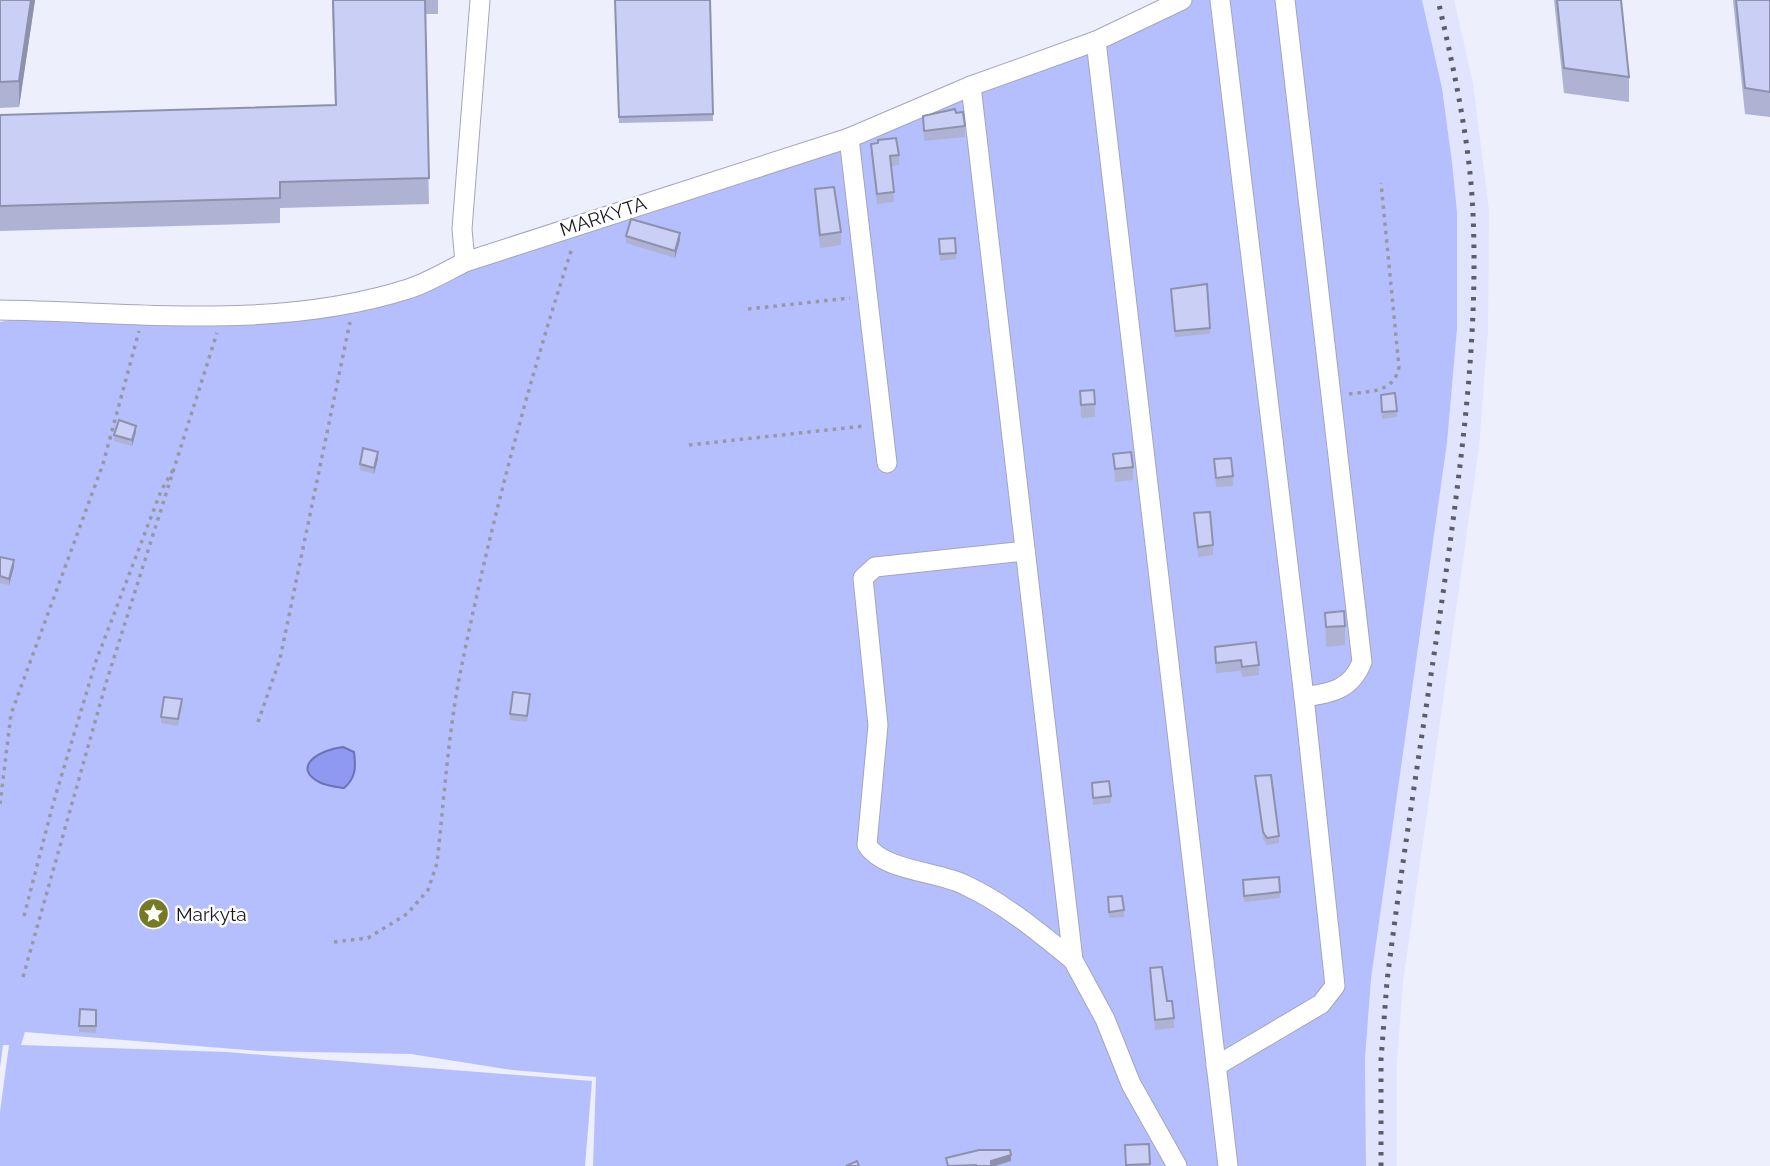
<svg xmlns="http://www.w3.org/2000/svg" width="1770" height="1166" font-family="Raleway,sans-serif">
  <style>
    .built { fill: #e0e4fc }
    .green { fill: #b6bffe }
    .water { fill: #9099f2; stroke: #6c72b3; stroke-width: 2 }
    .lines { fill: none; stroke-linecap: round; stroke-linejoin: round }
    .minor-casing { stroke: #a3a6bb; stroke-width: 21 }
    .path { stroke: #9798a4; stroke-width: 3.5; stroke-dasharray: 3.5 5; stroke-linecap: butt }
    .minor { stroke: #fff; stroke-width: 19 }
    .rail { stroke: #5c5d67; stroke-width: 5; stroke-dasharray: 3.5 7; stroke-linecap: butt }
    .wall { fill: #aeb2d3 }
    .shaded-wall { fill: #8d91ac }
    .building { fill: #cacff5; stroke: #8d91ac; stroke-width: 2 }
    .labels { text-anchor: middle; stroke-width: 5; stroke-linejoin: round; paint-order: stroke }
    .street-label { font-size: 19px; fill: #171820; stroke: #fff }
    .poi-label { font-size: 19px; fill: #171820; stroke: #fff; text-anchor: start }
  </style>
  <rect width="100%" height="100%" fill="#edeffd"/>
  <!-- built -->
  <polygon class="built" points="1422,0 1454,0 1473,83 1489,210 1488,331 1479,447 1403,982 1397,1061 1397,1166 1366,1166 1365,1059 1371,979 1447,443 1457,329 1457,212 1452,162 1442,88"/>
  <!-- green -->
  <polygon class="green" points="1182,0 1422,0 1442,88 1452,162 1457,212 1457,329 1447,443 1371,979 1365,1059 1366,1166 593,1166 596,1077 512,1070 411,1054 259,1051 25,1032 21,1045 226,1052 592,1081 585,1166 0,1166 0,1112 9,1045 3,1045 0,1068 0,322 50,311 319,310 849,138"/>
  <!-- water -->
  <path class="water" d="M343,747L354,752C356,767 356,778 344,788C337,787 328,786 321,783C289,767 321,749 343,747Z"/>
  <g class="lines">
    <defs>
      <g id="minor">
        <path d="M1285,0L1362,662C1351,690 1331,693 1304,697"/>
        <polyline points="1096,41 1228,1166"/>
        <polyline points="971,86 1073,960 1105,1019 1131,1084 1177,1166"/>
        <polyline points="849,138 887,463"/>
        <polyline points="465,262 462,229 480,0"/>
        <path d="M0,310C136,312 276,331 408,289C427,283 447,271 465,262L849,138L971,86L1096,41L1182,0"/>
        <path d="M1025,551L875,567L863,578L878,725L867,845C883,871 937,871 965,885C1004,903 1040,933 1073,960"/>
        <polyline points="1216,1066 1321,1004 1335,986 1304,697 1220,0"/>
      </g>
    </defs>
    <!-- minor casing -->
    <use href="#minor" class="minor-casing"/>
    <!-- path -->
    <g class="path">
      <polyline points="748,309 850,298"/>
      <path d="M1349,394C1370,391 1394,393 1399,367L1381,183"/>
      <polyline points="689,445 864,426"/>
      <polyline points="258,722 280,659 350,322"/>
      <polyline points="0,804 11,714 103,464 139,331"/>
      <polyline points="24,916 53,804 96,661 161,491 173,470"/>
      <path d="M334,942L368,938L407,914L428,890L437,863C444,801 448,735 460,674C489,530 527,387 572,248"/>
      <polyline points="23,977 106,683 217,333"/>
    </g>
    <!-- minor -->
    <use href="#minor" class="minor"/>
    <!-- rail -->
    <path class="rail" d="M1381,1166V1060L1387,981C1405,837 1429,695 1449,551C1464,439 1478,328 1473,214C1470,142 1454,70 1438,0"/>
  </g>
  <!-- wall -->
  <g class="wall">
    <polygon points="0,0 35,0 19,107 0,108"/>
    <polygon points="332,0 438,0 438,14 425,14 429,204 280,208 280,223 0,231 0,115 335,105"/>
    <polygon points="615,0 710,0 713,121 619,123"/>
    <polygon points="1554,0 1621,0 1629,77 1629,102 1564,93"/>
    <polygon points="1733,0 1770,0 1770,117 1745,114"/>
    <polygon points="956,113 965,126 965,137 924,141 923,116"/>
    <polygon points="871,144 899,155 899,165 891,166 894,202 877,204 871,154"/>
    <polygon points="815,189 841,232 841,245 820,248 815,202"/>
    <polygon points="626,236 680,240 675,258 626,243"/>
    <polygon points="939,239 956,253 956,259 940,261"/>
    <polygon points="1171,289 1210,328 1210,334 1175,337"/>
    <polygon points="1080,391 1095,404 1095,417 1081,418"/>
    <polygon points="1381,401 1397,411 1397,417 1382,419"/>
    <polygon points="136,432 132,446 114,441 114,435"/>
    <polygon points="1113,454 1133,467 1133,480 1115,482"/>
    <polygon points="378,459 374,474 360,470 360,464"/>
    <polygon points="1214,459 1233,476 1233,486 1216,487"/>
    <polygon points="1194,513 1213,545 1213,555 1198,557"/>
    <polygon points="0,557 14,567 9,585 0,583"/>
    <polygon points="1325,613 1345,626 1345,645 1326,647"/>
    <polygon points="1215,647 1259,665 1259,675 1242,677 1241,671 1216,673"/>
    <polygon points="530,700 527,722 510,720 510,714"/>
    <polygon points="182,706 178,726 161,723 161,717"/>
    <polygon points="1255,776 1279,836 1279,843 1267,845 1263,839"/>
    <polygon points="1092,783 1111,796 1111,803 1093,805"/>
    <polygon points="1243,880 1280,892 1280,898 1244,902"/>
    <polygon points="1108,897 1124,910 1124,917 1109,918"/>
    <polygon points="1150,968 1167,1001 1174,1018 1174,1028 1155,1030"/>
    <polygon points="80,1009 96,1010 96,1033 79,1032"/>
    <polygon points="1149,1144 1150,1166 1125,1166 1125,1145"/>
  </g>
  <!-- shaded-wall -->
  <g class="shaded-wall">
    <polygon points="31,0 35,0 19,107 19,81"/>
    <polygon points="680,233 680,240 675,258 675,251"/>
    <polygon points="136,426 136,432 132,446 132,440"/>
    <polygon points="378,452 378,459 374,474 374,468"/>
    <polygon points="14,560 14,567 9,585 9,579"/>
    <polygon points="1011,1155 1011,1161 995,1166 991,1166 991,1161"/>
  </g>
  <!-- building -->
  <g class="building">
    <polygon points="0,0 31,0 19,81 0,82"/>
    <polygon points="333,0 425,0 429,178 280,182 280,198 0,206 0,115 336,105"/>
    <polygon points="615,0 710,0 713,114 619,117"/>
    <polygon points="1557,0 1621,0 1629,77 1564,68"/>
    <polygon points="1736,0 1770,0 1770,92 1745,88"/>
    <polygon points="955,109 956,113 963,112 965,126 924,131 923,116"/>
    <polygon points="896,138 899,155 890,156 894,192 877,194 871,144 878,143 878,140"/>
    <polygon points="834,187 841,232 820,235 815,189"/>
    <polygon points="631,219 680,233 675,251 626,236"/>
    <polygon points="955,238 956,253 940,254 939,239"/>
    <polygon points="1207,284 1210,328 1175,331 1171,289"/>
    <polygon points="1094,390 1095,404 1081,405 1080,391"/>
    <polygon points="1395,393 1397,411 1382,412 1381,395"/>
    <polygon points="119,420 136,426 132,440 114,435"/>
    <polygon points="363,448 378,452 374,468 360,464"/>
    <polygon points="1131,452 1133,467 1115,469 1113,454"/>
    <polygon points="1231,458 1233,476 1216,478 1214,459"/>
    <polygon points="1210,512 1213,545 1198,547 1194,513"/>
    <polygon points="0,557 14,560 9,579 0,576"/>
    <polygon points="1344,611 1345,626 1326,627 1325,613"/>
    <polygon points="1256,642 1259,665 1242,667 1241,660 1216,663 1215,647"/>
    <polygon points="513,692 530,694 527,716 510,714"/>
    <polygon points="164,697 182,699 178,719 161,717"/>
    <polygon points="1271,775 1279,836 1267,838 1263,832 1255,776"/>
    <polygon points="1109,781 1111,796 1093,798 1092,783"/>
    <polygon points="1279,877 1280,892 1244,896 1243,880"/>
    <polygon points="1122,896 1124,910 1109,912 1108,897"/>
    <polygon points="1162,967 1167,1001 1172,1001 1174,1018 1155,1020 1150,968"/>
    <polygon points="80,1009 96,1010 96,1026 79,1026"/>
    <polygon points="1149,1144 1150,1164 1126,1165 1125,1145"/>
    <polygon points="979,1150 1010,1150 1011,1155 991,1161 991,1166 976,1166 976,1165 948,1166 946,1158"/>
    <polygon points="857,1161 859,1166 846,1166"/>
  </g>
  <!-- icons -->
  <defs>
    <symbol id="sight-disc" viewBox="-11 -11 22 22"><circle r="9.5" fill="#757b24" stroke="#fff"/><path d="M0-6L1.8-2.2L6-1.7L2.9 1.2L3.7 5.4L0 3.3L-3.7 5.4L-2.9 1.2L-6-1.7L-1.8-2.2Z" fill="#fff"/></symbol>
  </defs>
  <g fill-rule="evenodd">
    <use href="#sight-disc" x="136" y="896" width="35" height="35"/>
  </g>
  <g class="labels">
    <!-- street labels -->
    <g class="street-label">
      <text transform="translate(603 216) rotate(-18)" y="7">MARKYTA</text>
    </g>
    <!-- poi labels -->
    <g class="poi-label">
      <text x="176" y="921">Markyta</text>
    </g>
  </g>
</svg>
